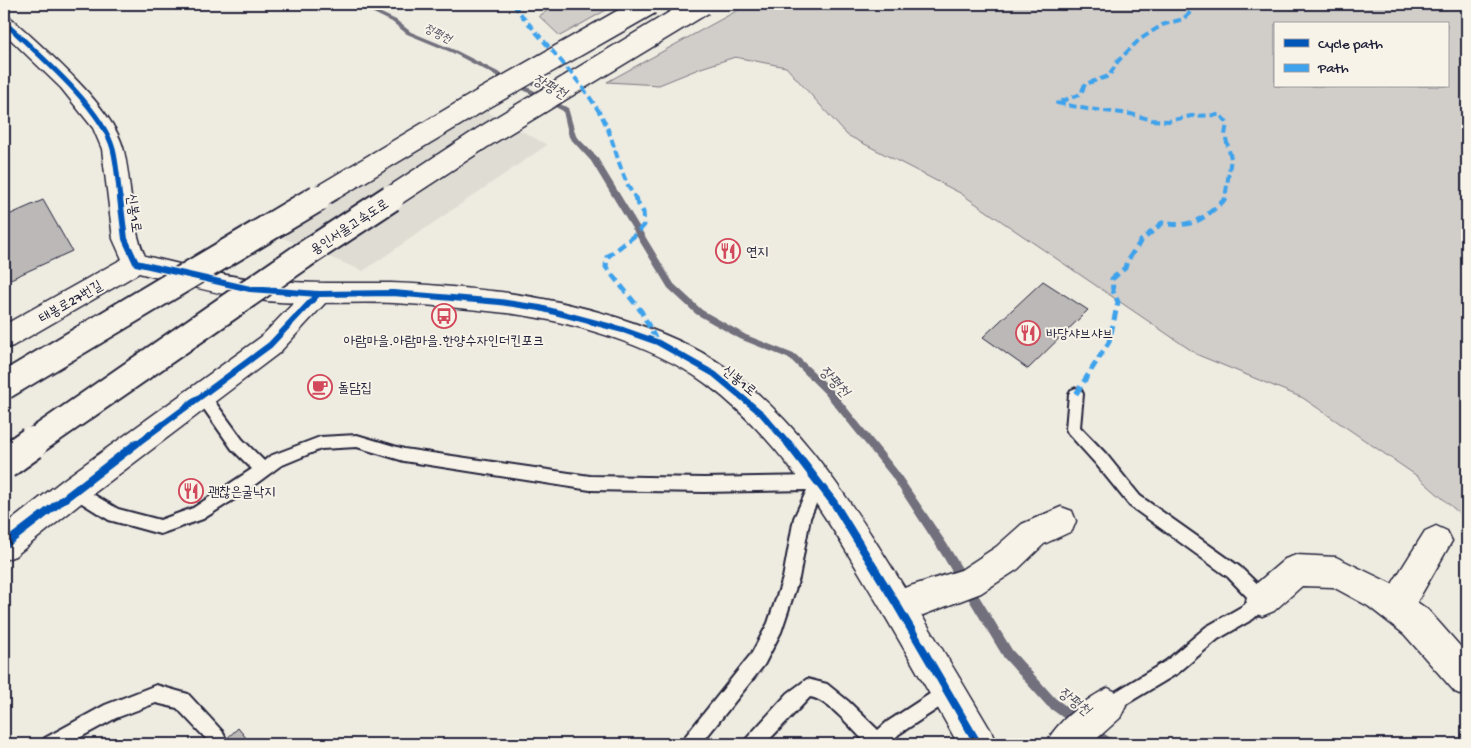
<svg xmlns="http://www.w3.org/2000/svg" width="1471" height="748" font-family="'Gochi Hand','Poor Story',sans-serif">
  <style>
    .built { fill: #dfdcd4 }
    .green { fill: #d1cdc9; stroke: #7a7882; fill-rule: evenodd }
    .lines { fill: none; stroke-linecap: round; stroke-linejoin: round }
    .stream { fill: #716f7b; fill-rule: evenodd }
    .building { fill: #bbb8b7; stroke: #22223b }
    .service-casing { stroke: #22223b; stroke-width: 4 }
    .minor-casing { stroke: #22223b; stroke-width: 3 }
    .tertiary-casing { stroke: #22223b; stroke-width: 3 }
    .service { fill: #f7f3e8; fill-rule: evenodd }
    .minor { fill: #f7f3e8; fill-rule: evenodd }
    .tertiary { fill: #f7f3e8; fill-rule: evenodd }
    .motorway-bridge-far2-casing { stroke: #22223b; stroke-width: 24; stroke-linecap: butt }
    .motorway-bridge-far1-casing { stroke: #22223b; stroke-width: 30; stroke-linecap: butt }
    .motorway-bridge-casing { stroke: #22223b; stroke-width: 36; stroke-linecap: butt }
    .motorway-bridge-far2 { stroke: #f7f3e8; stroke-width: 21 }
    .motorway-bridge-far1 { stroke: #f7f3e8; stroke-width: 26 }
    .motorway-bridge { stroke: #f7f3e8; stroke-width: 32 }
    .quiet-far1 { stroke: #3ea2ec; stroke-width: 4; stroke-dasharray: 8 4; stroke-linecap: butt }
    .quiet { stroke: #3ea2ec; stroke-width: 5; stroke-dasharray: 9 5; stroke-linecap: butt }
    .cycleway-far2-casing { stroke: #f7f3e8; stroke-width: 8 }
    .cycleway-far1-casing { stroke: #f7f3e8; stroke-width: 9 }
    .cycleway-casing { stroke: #f7f3e8; stroke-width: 11 }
    .cycleway-far2 { stroke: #0057b8; stroke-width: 5 }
    .cycleway-far1 { stroke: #0057b8; stroke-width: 6 }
    .cycleway { stroke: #0057b8; stroke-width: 8 }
    .labels { text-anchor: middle; stroke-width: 4; stroke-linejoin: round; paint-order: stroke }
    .far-water-label { font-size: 12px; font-style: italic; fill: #504f60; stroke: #f7f3e8 }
    .street-label { font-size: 14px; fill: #22223b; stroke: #f7f3e8 }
    .poi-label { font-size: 14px; fill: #22223b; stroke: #f7f3e8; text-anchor: start }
    .water-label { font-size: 15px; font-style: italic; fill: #504f60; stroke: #f7f3e8 }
  </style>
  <rect width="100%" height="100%" fill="#eeebe1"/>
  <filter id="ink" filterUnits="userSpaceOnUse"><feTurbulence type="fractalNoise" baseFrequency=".02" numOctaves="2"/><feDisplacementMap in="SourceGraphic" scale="10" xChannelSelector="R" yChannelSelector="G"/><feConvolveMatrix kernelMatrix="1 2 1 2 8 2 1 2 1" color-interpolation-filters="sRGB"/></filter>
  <g filter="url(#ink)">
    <!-- built -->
    <polygon class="built" points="473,104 547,145 363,271 271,233"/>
    <!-- green -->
    <g class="green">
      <polygon points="558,4 617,4 560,36 539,16"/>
      <path d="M749,4H1467V520L1417,476L1303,398L1198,355L960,193L847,135L786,67L735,57L701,68L659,85L607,82ZM1275,24H1447V86H1275Z"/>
    </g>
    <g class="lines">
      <!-- stream -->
      <g class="stream">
        <polygon points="355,4 362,4 396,20 411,32 457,51 568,108 576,136 597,157 674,284 702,310 746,335 796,355 831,388 897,470 947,544 1012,650 1055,698 1081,717 1083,721 1081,725 1077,727 1073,725 1047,706 1004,658 939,550 891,476 825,394 790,359 740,339 696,314 668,288 591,161 569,137 563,111 453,53 407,34 392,22"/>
        <path d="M1090,725L1114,740L1116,744C1104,744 1090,743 1084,731L1086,727Z"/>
      </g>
    </g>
    <!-- building -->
    <g class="building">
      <polygon points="43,200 72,251 4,282 4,217"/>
      <polygon points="1043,281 1088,310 1028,369 983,337"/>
      <polygon points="238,728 251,744 221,744"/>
    </g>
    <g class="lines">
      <defs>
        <g id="service">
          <polygon points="1076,388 1081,390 1083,394 1080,427 1106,454 1140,496 1240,567 1268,594 1270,600 1268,606 1253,619 1218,639 1178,673 1108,715 1102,712 1099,706 1102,700 1166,661 1206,627 1241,607 1250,600 1228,577 1130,506 1096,464 1068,433 1066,429 1069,394 1071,390"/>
          <polygon points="202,389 207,391 242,439 264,461 270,456 320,437 357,435 404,449 590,476 704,478 818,476 823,478 825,483 810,518 799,578 781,632 764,665 701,744 681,744 684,738 752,653 768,623 783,578 794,518 807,490 704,492 590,490 404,461 357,447 321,449 280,466 241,495 203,519 160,534 109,520 69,495 66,490 69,485 74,483 118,509 160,520 193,508 252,469 232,449 197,399 195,395 197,391"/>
          <path d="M807,679L827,684L848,701L878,730L887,722L942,686L948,683L954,686L957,692L954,698L899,734L889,744H867C853,730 829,700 810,697L765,744H744L747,738L788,693Z"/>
          <polygon points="156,685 188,694 222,731 225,737 222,743 210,743 177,708 156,703 116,718 68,744 42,744 45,738 105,705"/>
        </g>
        <g id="minor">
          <polygon points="318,284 327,287 331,294 327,301 279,353 85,500 15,556 4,560 4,526 63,480 261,337 309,287"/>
          <polygon points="1061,507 1072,511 1076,521 1072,531 1044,544 1018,569 981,593 923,615 897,621 885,616 881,605 885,594 961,570 996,547 1022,524"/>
          <polygon points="1436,526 1447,531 1452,541 1417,602 1428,610 1467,654 1467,697 1455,692 1404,634 1368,606 1333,587 1302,586 1274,611 1262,616 1250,611 1246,600 1250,589 1285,559 1296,555 1336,557 1392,584 1425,531"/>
          <path d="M1108,688L1120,694L1126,706L1120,718L1091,744H1046C1054,724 1088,697 1108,688Z"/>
        </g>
        <path id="tertiary" d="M4,16L11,18C43,48 115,108 124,151C132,186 130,223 145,256C179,263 220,276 253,279C299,284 345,283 391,283C427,284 465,288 501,292C571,301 667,326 725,367C793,416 840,485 884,555C921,613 956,672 991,731L996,744H958C926,687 894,630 860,574C818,503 773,433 705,383C652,344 562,318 497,312C463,308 428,305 394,303C346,301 298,306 250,299C213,293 175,282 139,273L13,346L4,349V325L122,259L113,239L102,149L93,128L61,88L4,33Z"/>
      </defs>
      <!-- service casing -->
      <use href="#service" class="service-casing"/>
      <!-- minor casing -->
      <use href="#minor" class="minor-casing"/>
      <!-- tertiary casing -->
      <use href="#tertiary" class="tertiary-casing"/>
      <!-- service -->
      <use href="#service" class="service"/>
      <!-- minor -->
      <use href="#minor" class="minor"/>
      <!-- tertiary -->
      <use href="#tertiary" class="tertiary"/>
      <defs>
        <g id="motorway-bridge-far2">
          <polyline points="316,199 485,98 650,4"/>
          <polyline points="389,199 482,138 703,4"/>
        </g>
        <g id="motorway-bridge-far1">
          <polyline points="4,386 318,198"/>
          <polyline points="30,445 304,255 391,198"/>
        </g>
        <polyline id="motorway-bridge" points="4,463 32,443"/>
      </defs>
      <!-- motorway-bridge-far2 casing -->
      <use href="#motorway-bridge-far2" class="motorway-bridge-far2-casing"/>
      <!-- motorway-bridge-far1 casing -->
      <use href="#motorway-bridge-far1" class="motorway-bridge-far1-casing"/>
      <!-- motorway-bridge casing -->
      <use href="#motorway-bridge" class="motorway-bridge-casing"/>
      <!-- motorway-bridge-far2 -->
      <use href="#motorway-bridge-far2" class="motorway-bridge-far2"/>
      <!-- motorway-bridge-far1 -->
      <use href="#motorway-bridge-far1" class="motorway-bridge-far1"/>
      <!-- motorway-bridge -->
      <use href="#motorway-bridge" class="motorway-bridge"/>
      <!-- quiet-far1 -->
      <g class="quiet-far1">
        <path d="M513,4C541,41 577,74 601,115C616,141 618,174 636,199"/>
        <polyline points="1199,4 1183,19 1162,25 1139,40 1118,61 1109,76 1085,84 1081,94 1057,103 1087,109 1131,114 1152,120 1169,121 1191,116 1220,115 1227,123 1225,135 1231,158 1225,199"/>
      </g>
      <!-- quiet -->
      <g class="quiet">
        <polyline points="635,198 643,212 644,225 635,235 607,257 606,267 641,311 657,342"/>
        <path d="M1076,394L1109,342L1118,302L1113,291L1112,279L1125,268L1127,261L1141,241L1162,223C1184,227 1197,224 1214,209C1218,206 1223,202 1225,198"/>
      </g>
      <defs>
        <path id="cycleway-far2" d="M4,22C36,52 102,108 113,149C117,165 118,183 120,199"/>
        <g id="cycleway-far1">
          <polyline points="120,198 125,239 136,263 250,289 318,294 393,293 500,302 540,308 623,330 657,342 714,374 762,414 789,445"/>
          <polyline points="135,445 270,345 318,294"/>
        </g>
        <g id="cycleway">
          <polyline points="788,443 834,503 897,605 978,744"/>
          <polyline points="4,545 137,443"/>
        </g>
      </defs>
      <!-- cycleway-far2 casing -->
      <use href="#cycleway-far2" class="cycleway-far2-casing"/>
      <!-- cycleway-far1 casing -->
      <use href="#cycleway-far1" class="cycleway-far1-casing"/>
      <!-- cycleway casing -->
      <use href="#cycleway" class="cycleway-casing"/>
      <!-- cycleway-far2 -->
      <use href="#cycleway-far2" class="cycleway-far2"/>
      <!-- cycleway-far1 -->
      <use href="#cycleway-far1" class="cycleway-far1"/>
      <!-- cycleway -->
      <use href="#cycleway" class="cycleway"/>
    </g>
  </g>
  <!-- icons -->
  <defs>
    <symbol id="restaurant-ring" viewBox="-11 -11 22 22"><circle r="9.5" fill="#f7f3e8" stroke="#d1495b" stroke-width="1.5"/><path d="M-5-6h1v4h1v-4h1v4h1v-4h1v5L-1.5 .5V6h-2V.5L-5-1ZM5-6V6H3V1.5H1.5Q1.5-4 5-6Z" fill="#d1495b"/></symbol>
    <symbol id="bus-ring" viewBox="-11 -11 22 22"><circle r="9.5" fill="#f7f3e8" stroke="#d1495b" stroke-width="1.5"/><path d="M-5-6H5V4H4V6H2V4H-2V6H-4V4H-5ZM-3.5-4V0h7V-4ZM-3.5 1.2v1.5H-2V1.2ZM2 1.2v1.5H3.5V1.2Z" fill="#d1495b"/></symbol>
    <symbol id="cafe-ring" viewBox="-11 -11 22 22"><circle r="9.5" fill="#f7f3e8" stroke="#d1495b" stroke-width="1.5"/><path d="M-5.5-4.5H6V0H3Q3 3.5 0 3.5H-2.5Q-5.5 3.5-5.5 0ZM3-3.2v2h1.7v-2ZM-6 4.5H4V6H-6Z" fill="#d1495b"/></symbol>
  </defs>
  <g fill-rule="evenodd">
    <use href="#restaurant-ring" x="714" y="237" width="28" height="28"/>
    <use href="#bus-ring" x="430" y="302" width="28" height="28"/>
    <use href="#restaurant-ring" x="1014" y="319" width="28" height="28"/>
    <use href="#cafe-ring" x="306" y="373" width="28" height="28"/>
    <use href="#restaurant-ring" x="177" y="477" width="28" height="28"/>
  </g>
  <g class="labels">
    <!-- far-water labels -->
    <g class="far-water-label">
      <text transform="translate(438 33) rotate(26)" y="4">정평천</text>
    </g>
    <!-- street labels -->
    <g class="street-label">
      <text transform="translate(135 213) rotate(82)" y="5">신봉1로</text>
      <text transform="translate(349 226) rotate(-33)" y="5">용인서울고속도로</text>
      <text transform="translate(70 301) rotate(-30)" y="5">태봉로27번길</text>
      <text transform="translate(740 380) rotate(40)" y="5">신봉1로</text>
    </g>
    <!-- poi labels -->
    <g class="poi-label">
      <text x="746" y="256">연지</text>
      <text x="1046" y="338">바당샤브샤브</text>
      <text x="444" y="345" text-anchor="middle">아람마을.아람마을.한양수자인더킨포크</text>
      <text x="338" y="392">돌담집</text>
      <text x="208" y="496">괜찮은굴낙지</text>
    </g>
    <!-- water labels -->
    <g class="water-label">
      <text transform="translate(550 86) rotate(28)" y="5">장평천</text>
      <text transform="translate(835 381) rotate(47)" y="5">장평천</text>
      <text transform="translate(1075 701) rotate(37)" y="5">장평천</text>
    </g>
  </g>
  <!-- margin -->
  <rect width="1471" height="748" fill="none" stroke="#f7f3e8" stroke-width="20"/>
  <rect x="10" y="10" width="1451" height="728" fill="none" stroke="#22223b" stroke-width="2" filter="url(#ink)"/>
  <!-- legend -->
  <rect x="1274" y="22" width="175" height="65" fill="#f7f3e8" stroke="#a29fa3"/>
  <rect x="1284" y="39" width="25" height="8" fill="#0057b8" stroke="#a29fa3"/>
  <text x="1318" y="48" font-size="15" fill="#22223b">Cycle path</text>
  <rect x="1284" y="64" width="25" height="8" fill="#3ea2ec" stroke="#a29fa3"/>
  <text x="1318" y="72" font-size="15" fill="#22223b">Path</text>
</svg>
